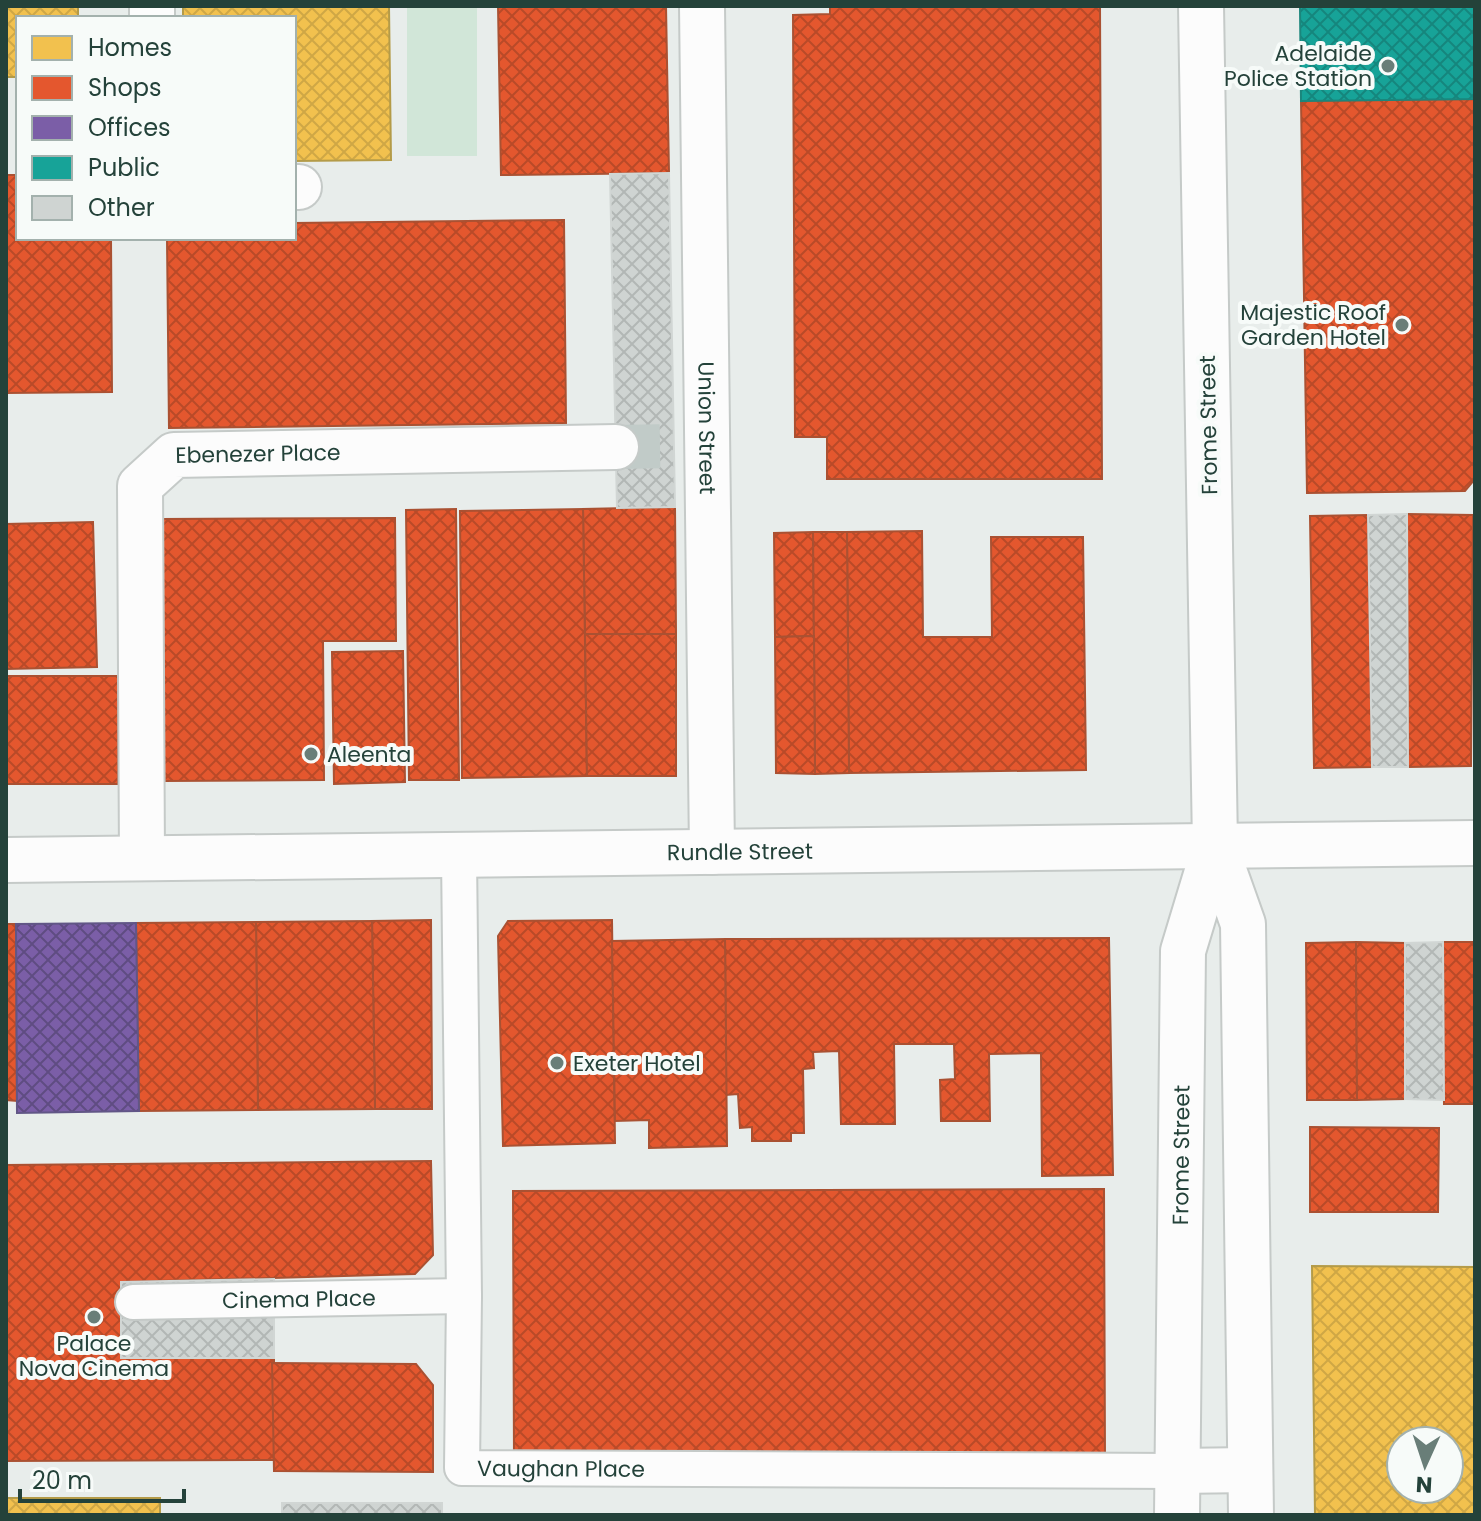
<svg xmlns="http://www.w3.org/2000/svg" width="1481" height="1521" font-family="Poppins,sans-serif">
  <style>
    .green { fill: #d1e6d8 }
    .homes { fill: url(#homes-cross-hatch); stroke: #b49b48; stroke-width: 2; fill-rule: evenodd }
    .shops { fill: url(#shops-cross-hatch); stroke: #aa5132; stroke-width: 2 }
    .offices { fill: url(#offices-cross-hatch); stroke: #615686; stroke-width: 2 }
    .public { fill: url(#public-cross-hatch); stroke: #1b867c; stroke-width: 2 }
    .building { fill: url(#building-cross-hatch); stroke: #d1d6d4; stroke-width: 2 }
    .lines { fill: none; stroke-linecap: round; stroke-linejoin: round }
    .minor-tunnel { stroke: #c1cbc8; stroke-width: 44; stroke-dasharray: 44 22; stroke-linecap: butt }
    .pedestrian-casing { stroke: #c5cac8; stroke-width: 38 }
    .minor-casing { stroke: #c5cac8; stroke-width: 48 }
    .tertiary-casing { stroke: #c5cac8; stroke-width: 48 }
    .pedestrian { stroke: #fcfcfc; stroke-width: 34 }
    .minor { stroke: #fcfcfc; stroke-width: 44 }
    .tertiary { stroke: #fcfcfc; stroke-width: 44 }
    .poi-dot { fill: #697e78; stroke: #f7fbf9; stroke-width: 3 }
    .labels { text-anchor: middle; stroke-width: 8; stroke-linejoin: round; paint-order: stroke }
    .poi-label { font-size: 22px; fill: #24423a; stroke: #f7fbf9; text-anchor: end }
    .street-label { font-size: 22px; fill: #24423a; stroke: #f7fbf9 }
  </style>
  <defs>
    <pattern id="homes-cross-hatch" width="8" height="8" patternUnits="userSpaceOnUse" patternTransform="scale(2)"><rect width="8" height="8" fill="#f2c14e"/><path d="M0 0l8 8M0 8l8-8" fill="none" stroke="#cfa745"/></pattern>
    <pattern id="shops-cross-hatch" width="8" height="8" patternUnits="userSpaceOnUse" patternTransform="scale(2)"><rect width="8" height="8" fill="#e4572e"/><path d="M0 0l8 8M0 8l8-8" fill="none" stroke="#b94a28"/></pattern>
    <pattern id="offices-cross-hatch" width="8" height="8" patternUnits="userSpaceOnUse" patternTransform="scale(2)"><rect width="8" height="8" fill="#7b5ea7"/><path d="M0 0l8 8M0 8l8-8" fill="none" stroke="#5f4c82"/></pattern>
    <pattern id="public-cross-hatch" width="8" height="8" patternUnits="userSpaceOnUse" patternTransform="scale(2)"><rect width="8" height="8" fill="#17a398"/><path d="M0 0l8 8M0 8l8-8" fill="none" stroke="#15867d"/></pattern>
    <pattern id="building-cross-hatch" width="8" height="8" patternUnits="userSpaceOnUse" patternTransform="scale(2)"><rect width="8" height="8" fill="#cfd4d2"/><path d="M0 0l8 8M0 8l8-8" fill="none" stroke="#b2b7b5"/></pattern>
  </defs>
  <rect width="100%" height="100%" fill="#e8edeb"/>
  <!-- green -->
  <rect class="green" x="407" y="6" width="70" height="150"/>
  <!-- homes -->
  <g class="homes">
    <polygon points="6,6 78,6 78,18 18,18 18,77 6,77"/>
    <polygon points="183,6 389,6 391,160 294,161 294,18 183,18"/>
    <path d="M1312,1266L1475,1267V1515H1315ZM1401,1441H1449V1489H1401Z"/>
    <rect x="6" y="1498" width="154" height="17"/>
  </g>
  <!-- shops -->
  <g class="shops">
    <polygon points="498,6 666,6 669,173 501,175"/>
    <polygon points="830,6 1100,6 1102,479 827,479 827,437 795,437 793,15 830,14"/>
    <polygon points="1475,99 1475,479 1465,491 1307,493 1301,101"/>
    <polygon points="6,175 18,175 18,238 111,238 112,392 6,393"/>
    <polygon points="564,220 566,423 169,428 167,238 294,238 294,223"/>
    <polygon points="675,507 676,634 585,634 583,509"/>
    <polygon points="456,509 459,780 409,780 406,510"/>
    <polygon points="583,509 587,776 462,778 460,511"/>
    <polygon points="1407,514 1473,515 1471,766 1408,767"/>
    <polygon points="1368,515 1372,767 1314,768 1310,516"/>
    <polygon points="395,518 396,641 323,641 324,780 163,781 162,519"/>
    <polygon points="93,522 97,667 6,669 6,524"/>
    <polygon points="922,531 923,637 992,637 991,537 1083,537 1086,770 849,773 847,532"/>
    <polygon points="813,532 814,636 775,637 774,533"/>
    <polygon points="813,532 847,532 849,773 815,774"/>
    <polygon points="585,634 676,634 676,776 587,776"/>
    <polygon points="814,636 815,774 776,773 775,637"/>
    <polygon points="403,651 405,782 334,784 332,652"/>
    <rect x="6" y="676" width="112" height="108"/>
    <polygon points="431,920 432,1109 375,1109 372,921"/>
    <polygon points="612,920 615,1143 503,1146 498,936 508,921"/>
    <polygon points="372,921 375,1109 258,1110 256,922"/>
    <polygon points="256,922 258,1110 139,1111 136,923"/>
    <polygon points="6,924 16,924 17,1101 6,1100"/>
    <polygon points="1109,938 1113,1175 1042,1176 1041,1053 989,1054 990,1121 941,1121 940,1080 955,1079 954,1044 894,1044 895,1124 841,1124 839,1051 813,1052 814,1068 803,1069 804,1133 791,1133 791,1141 752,1141 752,1127 740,1128 738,1094 726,1095 725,939"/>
    <polygon points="725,939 727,1146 649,1148 649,1120 615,1121 612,941"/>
    <polygon points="1356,942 1357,1100 1307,1100 1306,943"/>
    <polygon points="1356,942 1405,943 1405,1099 1357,1100"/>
    <polygon points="1443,942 1475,942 1475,1104 1444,1104"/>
    <polygon points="1310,1127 1439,1128 1438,1212 1310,1212"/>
    <polygon points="431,1161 433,1255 415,1274 121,1282 121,1358 274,1358 274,1460 6,1461 6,1165"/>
    <polygon points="1104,1189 1105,1457 514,1459 513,1191"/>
    <polygon points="272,1363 416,1364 433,1385 433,1472 274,1471"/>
  </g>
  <!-- offices -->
  <polygon class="offices" points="136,923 139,1111 17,1113 16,924"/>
  <!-- public -->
  <polygon class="public" points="1300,6 1475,6 1475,99 1301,101"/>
  <!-- building -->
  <g class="building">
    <polygon points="669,173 675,507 617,508 610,174"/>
    <polygon points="1407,514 1408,767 1372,767 1368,515"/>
    <polygon points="1443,942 1444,1100 1405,1099 1405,943"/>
    <polygon points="274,1279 274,1358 121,1358 121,1282"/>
    <rect x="282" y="1503" width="160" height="12"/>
  </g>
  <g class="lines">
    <!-- minor-tunnel -->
    <polyline class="minor-tunnel" points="616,447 682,446"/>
    <defs>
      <g id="pedestrian">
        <path id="s1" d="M459,855L464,1296L462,1468L1177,1471"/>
        <path id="s2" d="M133,1302L464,1296"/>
      </g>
      <g id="minor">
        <polyline points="152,6 152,18"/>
        <path id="s3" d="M702,6L712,852"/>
        <polyline points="294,187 299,187"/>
        <path id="s4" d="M142,858L140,486L174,455L616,447"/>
      </g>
      <g id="tertiary">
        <polyline points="1215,845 1243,924 1251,1515"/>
        <path id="s5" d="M6,860L1475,843"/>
        <polyline points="1177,1471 1250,1470"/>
        <path id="s6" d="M1177,1515L1183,951L1215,845L1201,6"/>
      </g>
    </defs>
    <!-- pedestrian casing -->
    <use href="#pedestrian" class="pedestrian-casing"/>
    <!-- minor casing -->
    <use href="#minor" class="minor-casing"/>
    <!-- tertiary casing -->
    <use href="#tertiary" class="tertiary-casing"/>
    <!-- pedestrian -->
    <use href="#pedestrian" class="pedestrian"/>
    <!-- minor -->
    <use href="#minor" class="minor"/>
    <!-- tertiary -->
    <use href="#tertiary" class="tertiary"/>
  </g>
  <!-- markers -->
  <g class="poi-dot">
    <circle cx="1388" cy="66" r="8"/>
    <circle cx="1402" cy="325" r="8"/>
    <circle cx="311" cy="754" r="8"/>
    <circle cx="557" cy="1063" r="8"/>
    <circle cx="94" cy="1317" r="8"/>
  </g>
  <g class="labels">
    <!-- poi labels -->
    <g class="poi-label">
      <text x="1372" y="61">Adelaide<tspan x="1372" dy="25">Police Station</tspan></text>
      <text x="1386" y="320">Majestic Roof<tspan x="1386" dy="25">Garden Hotel</tspan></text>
      <text x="327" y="762" text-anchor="start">Aleenta</text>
      <text x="573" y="1071" text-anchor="start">Exeter Hotel</text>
      <text x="94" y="1351" text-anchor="middle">Palace<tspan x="94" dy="25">Nova Cinema</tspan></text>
    </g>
    <!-- street labels -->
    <g class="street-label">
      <text transform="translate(1208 425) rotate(-91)" y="8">Frome Street</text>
      <text dy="8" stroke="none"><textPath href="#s3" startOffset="422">Union Street</textPath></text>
      <text dy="8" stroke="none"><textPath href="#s4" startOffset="502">Ebenezer Place</textPath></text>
      <text dy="8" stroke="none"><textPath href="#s5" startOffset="734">Rundle Street</textPath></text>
      <text dy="8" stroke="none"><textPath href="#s6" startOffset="360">Frome Street</textPath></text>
      <text dy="8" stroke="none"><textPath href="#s2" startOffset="166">Cinema Place</textPath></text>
      <text dy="8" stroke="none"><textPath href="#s1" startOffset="712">Vaughan Place</textPath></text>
    </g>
  </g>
  <!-- border -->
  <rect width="1481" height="1521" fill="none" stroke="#24423a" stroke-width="16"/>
  <!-- legend -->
  <rect x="16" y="16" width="280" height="224" fill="#f7fbf9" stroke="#a3b1ad" stroke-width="2"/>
  <rect x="32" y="36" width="40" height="24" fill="#f2c14e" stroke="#a3b1ad" stroke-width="2"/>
  <text x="88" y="56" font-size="24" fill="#24423a">Homes</text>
  <rect x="32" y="76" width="40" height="24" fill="#e4572e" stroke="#a3b1ad" stroke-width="2"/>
  <text x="88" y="96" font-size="24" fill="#24423a">Shops</text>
  <rect x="32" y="116" width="40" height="24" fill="#7b5ea7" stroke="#a3b1ad" stroke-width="2"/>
  <text x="88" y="136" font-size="24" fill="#24423a">Offices</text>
  <rect x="32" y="156" width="40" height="24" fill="#17a398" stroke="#a3b1ad" stroke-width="2"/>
  <text x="88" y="176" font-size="24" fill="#24423a">Public</text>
  <rect x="32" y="196" width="40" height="24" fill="#cfd4d2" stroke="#a3b1ad" stroke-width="2"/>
  <text x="88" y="216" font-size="24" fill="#24423a">Other</text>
  <!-- north arrow -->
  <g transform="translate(1425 1465) rotate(183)"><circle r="38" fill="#f7fbf9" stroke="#a3b1ad" stroke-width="2"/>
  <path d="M0-6L14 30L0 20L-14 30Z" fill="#697e78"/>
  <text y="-12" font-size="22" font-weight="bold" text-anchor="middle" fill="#24423a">N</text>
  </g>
  <!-- scale -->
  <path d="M20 1489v12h164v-12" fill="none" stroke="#24423a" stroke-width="4"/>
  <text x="32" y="1489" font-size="24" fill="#24423a" stroke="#f7fbf9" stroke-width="6" paint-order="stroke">20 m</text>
</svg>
